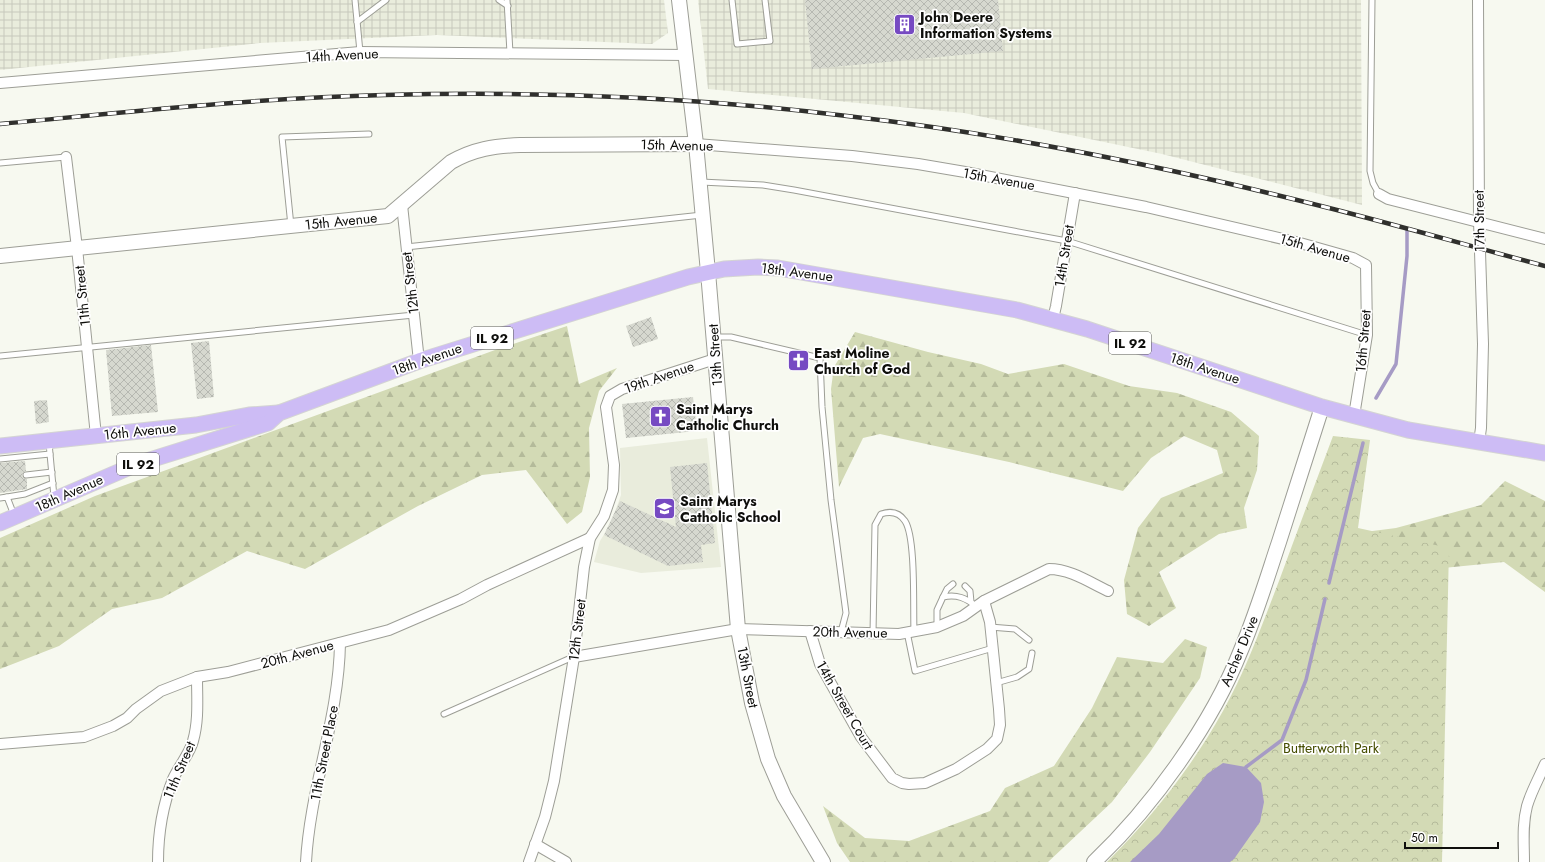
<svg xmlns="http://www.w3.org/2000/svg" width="1545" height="862" font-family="Jost,sans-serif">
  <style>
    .built { fill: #e9ecdc }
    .industrial { fill: url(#industrial-grid) }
    .forest { fill: url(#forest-firs) }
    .park { fill: url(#park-crowns) }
    .water { fill: #a69bc5 }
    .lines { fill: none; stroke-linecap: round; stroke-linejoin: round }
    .stream { stroke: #a69bc5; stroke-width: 3.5 }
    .building { fill: url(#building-cross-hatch) }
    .lane-casing { stroke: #9d9e96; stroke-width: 7 }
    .street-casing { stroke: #9d9e96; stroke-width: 12 }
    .secondary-casing { stroke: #9d9e96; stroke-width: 16 }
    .primary-casing { stroke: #d4d4d3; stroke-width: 17 }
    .lane { stroke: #fff; stroke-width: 5 }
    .street { stroke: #fff; stroke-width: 10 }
    .secondary { stroke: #fff; stroke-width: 14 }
    .primary { stroke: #cdbcf5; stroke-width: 15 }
    .rail-casing { stroke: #30302d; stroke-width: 4.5 }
    .rail { stroke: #fff; stroke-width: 3; stroke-dasharray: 9; stroke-linecap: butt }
    .labels { text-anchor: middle; stroke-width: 3.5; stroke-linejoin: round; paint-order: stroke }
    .shield { fill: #fff; stroke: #575755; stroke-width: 1 }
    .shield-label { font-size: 13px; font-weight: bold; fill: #0f0f0c }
    .poi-label { font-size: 14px; font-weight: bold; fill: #0f0f0c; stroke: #fff; text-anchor: start }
    .street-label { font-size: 14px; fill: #0f0f0c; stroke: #fff }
    .park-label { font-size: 14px; fill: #454d01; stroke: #fff }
  </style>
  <defs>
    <pattern id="industrial-grid" width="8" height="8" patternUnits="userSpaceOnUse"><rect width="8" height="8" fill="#e9ecdc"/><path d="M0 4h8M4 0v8" fill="none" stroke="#c7c9bc"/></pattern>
    <pattern id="forest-firs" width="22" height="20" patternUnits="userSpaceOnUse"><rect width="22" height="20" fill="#d3dab5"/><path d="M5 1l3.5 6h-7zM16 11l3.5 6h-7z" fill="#b4ba9a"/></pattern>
    <pattern id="park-crowns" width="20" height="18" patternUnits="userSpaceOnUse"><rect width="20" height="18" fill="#d3dab5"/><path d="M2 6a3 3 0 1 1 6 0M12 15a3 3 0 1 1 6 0" fill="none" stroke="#b4ba9a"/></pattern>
    <pattern id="building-cross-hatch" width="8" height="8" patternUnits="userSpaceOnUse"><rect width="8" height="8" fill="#d6d8cf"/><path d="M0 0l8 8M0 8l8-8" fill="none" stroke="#b6b8b1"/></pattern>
  </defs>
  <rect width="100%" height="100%" fill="#f7f9f0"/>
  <!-- built -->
  <polygon class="built" points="707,438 721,567 641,573 594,562 600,541 611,523 621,495 620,448"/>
  <!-- industrial -->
  <g class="industrial">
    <polygon points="0,0 664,0 668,33 652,44 437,35 260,43 0,70"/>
    <polygon points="698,0 1361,0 1362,205 1162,154 964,113 708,89"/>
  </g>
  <!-- forest -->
  <g class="forest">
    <polygon points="567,326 579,384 617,368 599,391 589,428 590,477 582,512 567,524 526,470 482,475 418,506 305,569 247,551 162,598 112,609 59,646 0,669 0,538 95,496 495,350"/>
    <polygon points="855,332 928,352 981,364 1008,374 1064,364 1129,386 1177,393 1231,412 1259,436 1257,470 1244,508 1247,528 1219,534 1159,572 1176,608 1149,626 1127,614 1124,580 1138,528 1161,498 1223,473 1217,450 1184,436 1151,458 1123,491 1009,462 880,434 863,438 839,487 831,389 834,367"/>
    <polygon points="1505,481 1545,501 1545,592 1504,562 1433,569 1357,533 1396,528 1481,505"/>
    <polygon points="1185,639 1207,647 1200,678 1150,752 1112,802 1048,862 850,862 837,843 823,806 865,838 909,841 990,811 1005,788 1054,766 1092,708 1117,657 1163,663"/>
  </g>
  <!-- park -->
  <path class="park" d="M1333,436L1370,440L1358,528L1449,548L1442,862H1107C1152,817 1192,767 1223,711C1246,670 1262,625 1279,581C1297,532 1315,484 1333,436Z"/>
  <!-- water -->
  <polygon class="water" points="1223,763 1246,767 1261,783 1264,802 1260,822 1234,859 1230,862 1130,862 1159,834 1207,774"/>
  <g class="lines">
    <!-- stream -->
    <g class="stream">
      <polyline points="1376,398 1396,364 1407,256 1407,229"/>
      <polyline points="1329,583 1363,443"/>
      <polyline points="1246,767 1282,740 1306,680 1325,599"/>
    </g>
  </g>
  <!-- building -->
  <g class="building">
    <polygon points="805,0 998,0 1003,51 812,69"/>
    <polygon points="651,317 658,339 633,347 626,326"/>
    <polygon points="209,341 214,397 197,399 191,343"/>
    <polygon points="151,345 158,412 112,416 106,350"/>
    <polygon points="693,397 697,431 626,438 622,404"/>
    <polygon points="47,400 49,422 36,424 34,401"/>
    <polygon points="25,461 26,471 23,472 22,475 23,478 27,479 27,489 0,493 0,463"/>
    <polygon points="707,463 715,543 701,545 703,562 668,566 604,535 620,501 676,527 670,467"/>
  </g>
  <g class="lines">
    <defs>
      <g id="lane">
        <polyline points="355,0 360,52"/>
        <polyline points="499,0 508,6"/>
        <polyline points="507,0 510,53"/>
        <polyline points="732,0 737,44 770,41 765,0"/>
        <polyline points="1372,0 1370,171 1373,183 1379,194"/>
        <polyline points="357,22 386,0"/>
        <polyline points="0,163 66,157"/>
        <polyline points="701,182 763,185 794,190 1067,241 1367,335"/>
        <polyline points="291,226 282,137 369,134"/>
        <polyline points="406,247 702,215"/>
        <polyline points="714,337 731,337 820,358 822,407 831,500 846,613 841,632"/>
        <polyline points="0,356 414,315"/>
        <polyline points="50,454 54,497"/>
        <polyline points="0,459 50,454 49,442"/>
        <polyline points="26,475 52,472"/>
        <polyline points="7,497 25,494 53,483"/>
        <polyline points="0,498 7,497 14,515"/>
        <polyline points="965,586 970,591 971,602"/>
        <polyline points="943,597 947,589 953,584"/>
        <path d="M937,627V610L943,597C957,594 966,598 977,607"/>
        <polyline points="990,627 1015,629 1029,640"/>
        <polyline points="907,632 915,671 993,648"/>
        <path d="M873,633L875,525L881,514C890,511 899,512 905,521C916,538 913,608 914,631"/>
        <polyline points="996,683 1017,677 1029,669 1032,653"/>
        <polyline points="444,714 573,657"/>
      </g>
      <g id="street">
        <polyline points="1478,0 1479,221 1483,344 1481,428 1479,442"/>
        <polyline points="0,83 360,52 686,55"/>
        <polyline points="696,144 852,156 918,164 965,172 1146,207 1300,243 1353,258 1366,265 1367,335 1354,416"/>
        <polyline points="66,157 77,248 96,436"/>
        <polyline points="1379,194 1388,199 1545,239"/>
        <polyline points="402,205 419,361"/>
        <polyline points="1053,319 1056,306 1075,193"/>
        <polyline points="810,631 820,664 861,737 892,778 902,783 909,784 925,783 956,769 987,749 997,739 1000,725 999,709 990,622 984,601"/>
        <path d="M574,657L738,629L899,634L937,627L963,616L984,601L1049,569C1070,569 1089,582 1108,591"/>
        <polyline points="0,744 84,737 113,726 127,718 136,709 161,691 197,677 228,672 389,630 461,599 487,585 590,538"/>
        <polyline points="535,844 566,862"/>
        <path d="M158,862C158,832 162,807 173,779C179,766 190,753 193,741C199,720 197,699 197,677"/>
        <path d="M306,862C310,788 339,718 340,643"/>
        <polyline points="529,862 545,817 554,781 574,657 584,567 590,538 604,516 613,490 614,465 606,407 610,396 622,389 715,359"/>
        <path d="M1524,862C1524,843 1522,825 1527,806C1531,792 1539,778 1545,764"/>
      </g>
      <g id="secondary">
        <polyline points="679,0 696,144 708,272 738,629 752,703 768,759 784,796 823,862"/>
        <path d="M0,256L388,216L451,162C474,149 494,146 520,145L696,144"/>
        <path d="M1094,862C1152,807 1212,724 1241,650C1256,615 1267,578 1279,542C1293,497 1308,452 1322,407"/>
      </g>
      <g id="primary">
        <polyline points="0,446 196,425 249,415 278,413"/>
        <polyline points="0,523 137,464 268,423 279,413 419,361 688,277 724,269 758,267 778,268 1017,310 1087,329 1322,407 1408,430 1545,453"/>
      </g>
    </defs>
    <!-- lane casing -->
    <use href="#lane" class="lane-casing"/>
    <!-- street casing -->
    <use href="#street" class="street-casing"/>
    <!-- secondary casing -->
    <use href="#secondary" class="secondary-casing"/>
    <!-- primary casing -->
    <use href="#primary" class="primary-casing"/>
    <!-- lane -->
    <use href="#lane" class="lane"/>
    <!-- street -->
    <use href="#street" class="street"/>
    <!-- secondary -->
    <use href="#secondary" class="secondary"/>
    <!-- primary -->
    <use href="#primary" class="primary"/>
    <defs>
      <path id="rail" d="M0,124C128,112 256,98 384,95C538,91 694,97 847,116C1005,134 1163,166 1317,205C1394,224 1469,246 1545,266"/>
    </defs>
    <!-- rail casing -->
    <use href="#rail" class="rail-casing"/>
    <!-- rail -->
    <use href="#rail" class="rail"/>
  </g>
  <!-- icons -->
  <defs>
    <symbol id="building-square" viewBox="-11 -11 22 22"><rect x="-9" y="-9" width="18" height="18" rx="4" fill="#764ac2" stroke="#fff"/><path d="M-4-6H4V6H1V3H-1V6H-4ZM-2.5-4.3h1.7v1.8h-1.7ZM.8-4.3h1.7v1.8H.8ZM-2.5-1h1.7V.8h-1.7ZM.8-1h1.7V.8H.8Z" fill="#fff"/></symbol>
    <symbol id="church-square" viewBox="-11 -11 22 22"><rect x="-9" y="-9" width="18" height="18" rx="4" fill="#764ac2" stroke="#fff"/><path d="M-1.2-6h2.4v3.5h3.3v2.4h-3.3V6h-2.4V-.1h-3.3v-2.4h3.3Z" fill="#fff"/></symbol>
    <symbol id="school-square" viewBox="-11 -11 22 22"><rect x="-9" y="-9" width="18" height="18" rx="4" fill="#764ac2" stroke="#fff"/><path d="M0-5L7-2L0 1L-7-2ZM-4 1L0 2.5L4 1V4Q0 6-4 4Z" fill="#fff"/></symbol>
  </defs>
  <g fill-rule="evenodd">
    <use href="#building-square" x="892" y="12" width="25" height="25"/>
    <use href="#church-square" x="786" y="348" width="25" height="25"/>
    <use href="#church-square" x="648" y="404" width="25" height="25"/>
    <use href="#school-square" x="652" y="496" width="25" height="25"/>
  </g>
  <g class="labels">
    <!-- shield labels -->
    <g class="shield">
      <rect x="471" y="327" width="42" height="22" rx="3"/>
      <rect x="1109" y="332" width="42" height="22" rx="3"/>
      <rect x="117" y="453" width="42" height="22" rx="3"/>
    </g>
    <g class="shield-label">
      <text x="492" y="343">IL 92</text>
      <text x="1130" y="348">IL 92</text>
      <text x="138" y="469">IL 92</text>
    </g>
    <!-- poi labels -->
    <g class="poi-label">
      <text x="920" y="22">John Deere<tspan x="920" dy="16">Information Systems</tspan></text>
      <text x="814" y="358">East Moline<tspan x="814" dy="16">Church of God</tspan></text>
      <text x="676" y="414">Saint Marys<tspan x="676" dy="16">Catholic Church</tspan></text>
      <text x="680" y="506">Saint Marys<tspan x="680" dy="16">Catholic School</tspan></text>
    </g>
    <!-- street labels -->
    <g class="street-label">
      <text transform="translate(342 55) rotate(-3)" y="5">14th Avenue</text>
      <text transform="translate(677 145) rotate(1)" y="5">15th Avenue</text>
      <text transform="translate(999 179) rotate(10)" y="5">15th Avenue</text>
      <text transform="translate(341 221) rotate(-6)" y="5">15th Avenue</text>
      <text transform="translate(1479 221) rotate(-91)" y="5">17th Street</text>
      <text transform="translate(1315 248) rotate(16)" y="5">15th Avenue</text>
      <text transform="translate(1064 256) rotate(-81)" y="5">14th Street</text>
      <text transform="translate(797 272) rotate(7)" y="5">18th Avenue</text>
      <text transform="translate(410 283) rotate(-97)" y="5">12th Street</text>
      <text transform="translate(82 296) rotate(-96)" y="5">11th Street</text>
      <text transform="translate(1363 341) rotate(-85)" y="5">16th Street</text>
      <text transform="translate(715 355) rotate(-94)" y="5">13th Street</text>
      <text transform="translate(427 359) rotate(-19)" y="5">18th Avenue</text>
      <text transform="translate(1205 368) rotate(18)" y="5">18th Avenue</text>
      <text transform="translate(659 377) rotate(-19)" y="5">19th Avenue</text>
      <text transform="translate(140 431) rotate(-6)" y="5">16th Avenue</text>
      <text transform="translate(69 493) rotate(-24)" y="5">18th Avenue</text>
      <text transform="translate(577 630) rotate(-83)" y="5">12th Street</text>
      <text transform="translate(850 632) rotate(1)" y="5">20th Avenue</text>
      <text transform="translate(1239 651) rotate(-67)" y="5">Archer Drive</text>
      <text transform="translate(297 654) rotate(-15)" y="5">20th Avenue</text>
      <text transform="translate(748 677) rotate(79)" y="5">13th Street</text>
      <text transform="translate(845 705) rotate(60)" y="5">14th Street Court</text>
      <text transform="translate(324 753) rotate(-79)" y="5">11th Street Place</text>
      <text transform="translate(179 770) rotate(-67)" y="5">11th Street</text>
    </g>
    <!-- park labels -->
    <g class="park-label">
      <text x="1331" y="753">Butterworth Park</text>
    </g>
  </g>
  <!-- scale -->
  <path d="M1405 842v6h93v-6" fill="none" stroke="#0f0f0c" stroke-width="2"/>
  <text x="1411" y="842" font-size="12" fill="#0f0f0c" stroke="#ffffff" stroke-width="3" paint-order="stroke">50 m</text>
</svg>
